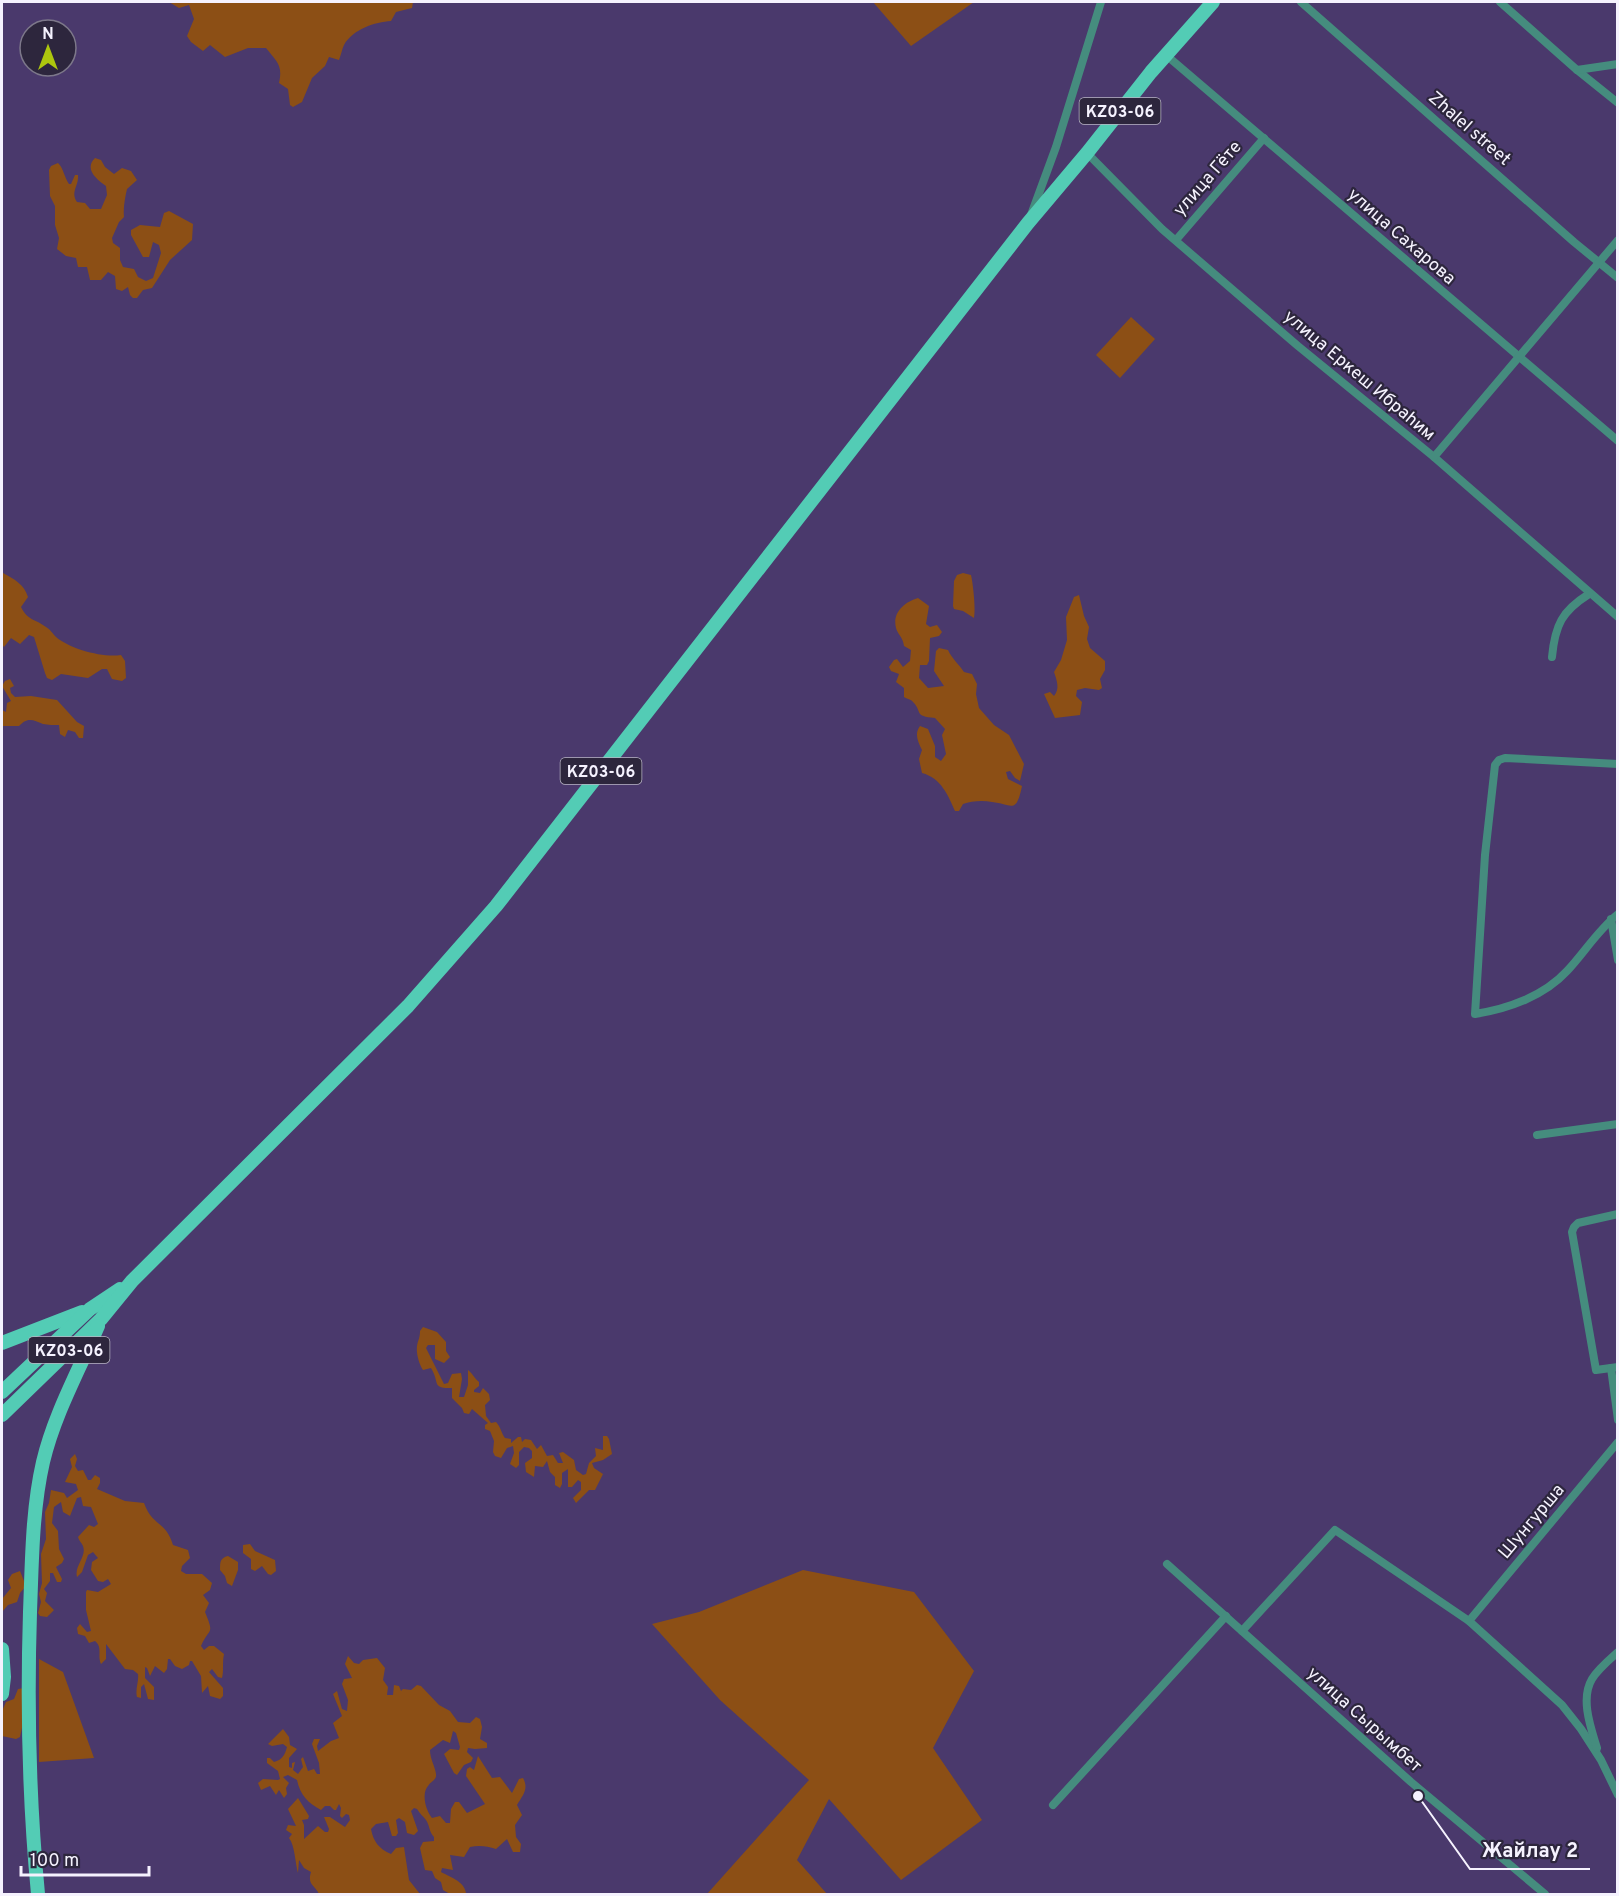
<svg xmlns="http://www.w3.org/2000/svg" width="1619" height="1896" font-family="Overpass,sans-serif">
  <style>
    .green { fill: #8c4f15 }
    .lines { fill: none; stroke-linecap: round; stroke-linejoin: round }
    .street { stroke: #458c7e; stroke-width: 8 }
    .primary { stroke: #53ccb5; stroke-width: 14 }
    .labels { text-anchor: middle; stroke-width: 4.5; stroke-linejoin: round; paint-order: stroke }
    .shield { fill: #2d263d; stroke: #b9b5c4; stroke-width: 1.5 }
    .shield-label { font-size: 16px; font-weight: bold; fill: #f5f2fe }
    .street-label { font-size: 18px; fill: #f5f2fe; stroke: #2d263d }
    .leader { fill: none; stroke: #f5f2fe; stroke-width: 2 }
    .callout-dot { fill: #f5f2fe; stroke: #2d263d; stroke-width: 2 }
    .callout-label { font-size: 20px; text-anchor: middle; font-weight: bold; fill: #f5f2fe; stroke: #2d263d; stroke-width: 4.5; stroke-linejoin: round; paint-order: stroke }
  </style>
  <rect width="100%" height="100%" fill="#4a396c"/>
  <!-- green -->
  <g class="green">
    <path d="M169,2H413L412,8L396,12L391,21C375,22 353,29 344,45C342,49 341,55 339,60L329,57L325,66L312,78L302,102L293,107L290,105L288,89L279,83C283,65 277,62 266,48H248L225,57L210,45L203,51L191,42L187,36L194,19L189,5L179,8Z"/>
    <polygon points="873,2 974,2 911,46"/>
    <path d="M95,158L101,160L105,167L114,174L122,168L131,171L137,180L127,189C125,198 123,208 124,217L119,222L112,238L113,243L120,248V260L123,267L134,269L138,277L146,281L153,278L161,253L159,245L153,242L149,257H143L131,235V230L140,225L160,227L164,213L169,211L193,224L192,240L170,260L152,288L143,290L137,298H133L130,295L128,287L122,291L116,289L115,276L108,272L101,280H90L87,267H78L76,258L66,256L57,249L59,238L55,225V206L50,196L49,170L51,166L58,163C64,169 64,177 69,184H71L75,175H78C79,186 70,192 77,202L85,203L90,209H101L107,195L106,186C96,179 84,169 95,158Z"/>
    <polygon points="1131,317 1155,339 1120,378 1096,355"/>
    <path d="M3,573C14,579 24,584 28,597L21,607C28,621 34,618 46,627C50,629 53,634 56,637C70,649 103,658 121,655L125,661L126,678L122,681L112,679L107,669H102L88,678L61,674L52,680L47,678L45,673L34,637L29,635L20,644L11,638L4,647L2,644V576Z"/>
    <path d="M963,573L971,575C973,583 976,610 974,618L963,611L954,609L953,606L954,581L957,575Z"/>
    <path d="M1079,595L1084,616L1089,627L1087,639L1090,648L1105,661V670L1100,679L1102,688L1099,690L1085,688L1077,690L1076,696L1082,702L1080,715L1055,718L1044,694L1050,692L1054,696C1060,689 1057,681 1054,672L1061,660L1067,640L1066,617L1074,597Z"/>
    <path d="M918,598L929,606L926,624L930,627L937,625L942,632L939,636L930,638L929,661L927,665H920L919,678L928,688L944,686L934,671L936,651L939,648L948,650C952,659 959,664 964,672L972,674L977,684L976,694L979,708L994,725L1009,735L1024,764L1020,781L1015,778L1010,771L1006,772L1008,779L1022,786C1016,815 1012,804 992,802C983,800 971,801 963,804L959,811H955C948,795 941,778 922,773L919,759L922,750C918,742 914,734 920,726L928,729L935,746V757L941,761L946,754L942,735L945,729L935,718C913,716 923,712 913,702C911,699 907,699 904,697V688L896,682L899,674L891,671L889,667L894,660L897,659L903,667L910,661L911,650L904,646C903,637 898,635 896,628C892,612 905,602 918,598Z"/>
    <path d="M10,679L14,686L10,688L11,693L15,697L31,696L57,700L77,722L84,726L83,738H79L75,732L68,730L65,737L60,734L59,725C54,725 48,725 43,724C33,720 28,717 19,726H2V704V710L6,712L7,703L11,701L2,686L5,681Z"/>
    <path d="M423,1327L437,1332L446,1342V1351L450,1357L444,1363L435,1359V1345H428L426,1348L444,1384L448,1383L452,1374L461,1373L462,1379L459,1397H464L468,1385V1370C473,1374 474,1378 479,1382V1386L474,1390V1392L480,1393L483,1388L489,1394L490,1400L485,1405L486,1416L491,1423L496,1422C501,1427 501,1433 505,1438L511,1439V1443L518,1437H521L522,1442L525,1439L531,1440L537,1449L541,1445L547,1456L553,1455L558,1463H563L559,1453L563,1452L574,1460L576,1470L583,1475L586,1474L589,1463L596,1456L595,1448L603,1450V1436H607L609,1439L612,1454L603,1460L592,1463L594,1468L603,1474L595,1490H589L576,1503L573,1498L581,1490V1482L578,1480L572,1487H568V1469L562,1473V1484L560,1488L555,1485V1477L550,1472L547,1461L543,1467L535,1466L534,1477L526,1472L525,1463L532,1458V1451L529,1448L524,1447L519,1452V1465L516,1468L510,1464L514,1453L513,1446L507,1448L501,1458L495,1456L493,1452L494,1441L490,1431L485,1429V1425L488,1423L472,1409L469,1414L464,1413L462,1408L452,1398V1388C431,1389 440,1382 431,1368L423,1370C419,1364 416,1353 417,1346C418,1340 420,1338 420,1331Z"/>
    <path d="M75,1454L77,1459L75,1466L78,1471L83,1470L88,1480H91L95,1475L100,1478V1483L97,1489L125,1501L144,1503C152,1526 166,1521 173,1545L188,1550L190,1558L182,1566L181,1571L186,1574H202L212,1583L210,1590L203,1595L209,1603L205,1612C215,1636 209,1627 201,1646L204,1650L209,1646H214L224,1654C222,1664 224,1670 222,1678L218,1677L212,1669L209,1672L223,1688V1696L220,1699L210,1696L208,1686L202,1693L201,1676L192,1661H190L189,1665L182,1669L175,1666L170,1659H168L167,1669L164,1673L155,1666L150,1676L147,1668L145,1667V1678L154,1687V1700L148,1699L144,1684L141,1687V1698L137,1697C135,1689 139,1682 138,1674L133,1670L125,1669L106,1644V1659L101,1664C97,1656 103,1647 95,1641L89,1643L85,1636L78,1634L77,1628L80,1624L87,1632L91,1631L86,1610V1592L87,1590L98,1592L111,1584L108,1579L103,1582L98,1581L91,1570L92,1562L98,1558L93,1552L88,1555L82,1572L77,1577C74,1566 87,1557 83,1546C82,1543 79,1541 78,1537L89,1525L94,1527L98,1524L91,1507L83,1506L81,1497L77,1498L70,1516L63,1512L61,1502L54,1507L52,1523L58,1531L59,1549L64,1559L62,1563L56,1567L62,1579L61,1582H57L53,1573H50V1581L44,1589L47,1593L45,1601L54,1610L47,1617L40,1616L38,1613L41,1602L39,1594L42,1583L41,1554L46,1539L45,1512L49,1503L51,1490L64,1493L67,1498L78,1490L76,1484L65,1482L72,1467L70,1459Z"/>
    <polygon points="250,1544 255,1551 275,1560 276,1571 271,1575 268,1574 262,1566 255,1571 251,1569 251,1559 243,1553 243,1545"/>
    <path d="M228,1556L238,1562V1570L232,1586L227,1583L225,1576L220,1570C220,1562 220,1558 228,1556Z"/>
    <polygon points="803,1570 914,1592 974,1671 933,1748 982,1820 901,1880 829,1799 797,1860 827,1894 707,1894 809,1780 720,1700 652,1624 699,1612"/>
    <polygon points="20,1571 26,1586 20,1593 17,1602 8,1605 2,1612 2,1599 11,1588 8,1580 12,1574"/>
    <path d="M348,1656L354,1663L359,1664L363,1660L377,1658L385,1668L383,1680L388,1687L387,1695H393L394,1685L399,1686L401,1691L403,1689L411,1690L417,1685L421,1686L439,1705L450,1711L458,1722L470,1723L476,1717L480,1719L482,1727L480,1739L487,1743V1748L475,1749L468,1748L467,1752L473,1758L471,1762L464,1765L457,1775L454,1773L444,1754L450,1749L459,1750L460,1747L456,1733L453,1731L450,1743L443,1740L430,1750C430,1759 435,1766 436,1774C437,1780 431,1781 428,1786C421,1794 426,1811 432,1818L440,1816L446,1823H450L451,1809L455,1802H459L467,1813L485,1804L466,1776L467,1769L470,1767L474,1770L478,1756L492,1778L500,1777L512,1793L519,1779L523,1778C529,1789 523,1795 517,1805L522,1815L515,1825L516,1837L521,1844L520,1852H513L507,1839L496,1849C487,1846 479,1845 470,1847L464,1857L450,1855L453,1870L442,1868L441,1872C450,1877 464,1881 466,1893L463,1894L455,1893L450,1894L443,1890L441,1882L435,1878L432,1871L425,1870L420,1848L423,1842L434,1841V1837C429,1832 430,1826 426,1820C423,1816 420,1814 417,1809L414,1808L411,1811L418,1831L414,1835L407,1833L405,1822L399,1818L396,1820L398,1833L396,1836H392L388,1822L376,1824L371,1829C373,1841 379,1849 391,1854L396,1848L404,1847L409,1880L420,1894H319C315,1885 307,1885 311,1872L304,1868L299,1860L298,1873C295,1862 295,1846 289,1838L292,1834L286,1830L288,1825L296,1826L288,1809L298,1798L309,1816L308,1819L302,1820L304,1825V1839L318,1826L325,1832H328L329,1829L324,1817H330L345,1827L350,1820L349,1815L346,1814L342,1818L340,1816L341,1808L339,1804L336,1810H334L330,1806H325L321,1810C308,1803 300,1795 297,1780L288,1775L283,1777L289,1783L286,1788L287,1794L284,1798L279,1790L276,1795L270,1786L261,1790L258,1783L263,1779L278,1780L280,1779L278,1771L267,1763V1758H270L274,1762C282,1760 285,1755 287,1747L283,1744L272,1746L268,1744L283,1729L289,1737L290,1745L297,1749L289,1758V1767L292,1768V1763L295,1762L293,1770L298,1774L303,1767L301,1759L303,1757L308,1771L314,1769L317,1774H320L319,1763L312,1744L314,1739H320L317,1746L318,1751L331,1741L339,1738L333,1723L342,1716L333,1694L337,1691L342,1709L347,1711L348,1700L342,1684L344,1679L352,1678L345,1664Z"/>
    <polygon points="39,1659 63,1672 94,1758 39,1762"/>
    <polygon points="24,1688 25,1714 20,1737 16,1739 2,1736 2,1711 6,1702 14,1699 18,1689"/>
  </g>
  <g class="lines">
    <!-- street -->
    <g class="street">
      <polyline points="1301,2 1574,242 1618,278"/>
      <polyline points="1500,2 1577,70 1618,103"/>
      <polyline points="1166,55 1618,441"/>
      <polyline points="1577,70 1618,64"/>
      <polyline points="1087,153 1162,229 1298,346 1434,457 1618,617"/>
      <polyline points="1031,215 1056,147 1101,2"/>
      <polyline points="1176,240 1264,138"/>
      <polyline points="1434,457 1618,240"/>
      <path d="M1552,657C1555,625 1562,611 1589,594"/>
      <path d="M1618,764L1505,758L1499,760L1495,765L1485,855L1475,1014C1508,1009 1544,996 1567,971C1584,953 1598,930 1618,914"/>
      <polyline points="1611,919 1618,960"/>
      <polyline points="1537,1135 1618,1124"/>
      <polyline points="1618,1214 1578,1223 1574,1227 1572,1232 1596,1370 1618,1367"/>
      <polyline points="1611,1368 1618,1420"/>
      <polyline points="1167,1564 1411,1782 1545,1894"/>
      <polyline points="1469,1621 1618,1442"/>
      <polyline points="1242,1631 1335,1530 1469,1621 1562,1705 1581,1729 1601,1760 1618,1795"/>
      <path d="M1597,1748C1591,1728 1580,1699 1592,1679C1598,1669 1609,1660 1618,1652"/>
      <polyline points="1053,1805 1226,1616"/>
    </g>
    <!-- primary -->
    <g class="primary">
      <polyline points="2,1343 82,1312"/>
      <polyline points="2,1392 90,1309 120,1289"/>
      <polyline points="2,1415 101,1319 132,1281 408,1006 496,906 1028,223 1087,153 1151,72 1213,2"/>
      <polyline points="2,1649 4,1677 2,1694"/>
      <path d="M38,1894C29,1800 27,1706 30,1612C32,1562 32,1510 43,1462C54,1415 79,1370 98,1326"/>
    </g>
  </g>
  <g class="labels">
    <!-- shield labels -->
    <g class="shield">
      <rect x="1079.5" y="98" width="81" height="26" rx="4.5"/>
      <rect x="560.5" y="758" width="81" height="26" rx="4.5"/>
      <rect x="28.5" y="1337" width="81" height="26" rx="4.5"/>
    </g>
    <g class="shield-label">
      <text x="1120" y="117">KZ03-06</text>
      <text x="601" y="777">KZ03-06</text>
      <text x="69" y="1356">KZ03-06</text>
    </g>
    <!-- street labels -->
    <g class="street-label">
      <text transform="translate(1470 128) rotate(41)" y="6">Zhalel street</text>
      <text transform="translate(1207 178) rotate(-49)" y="6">улица Гёте</text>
      <text transform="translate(1402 236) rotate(41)" y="6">улица Сахарова</text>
      <text transform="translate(1360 375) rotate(40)" y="6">улица Еркеш Ибраһим</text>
      <text transform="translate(1531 1521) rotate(-50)" y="6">Шунгурша</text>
      <text transform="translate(1365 1719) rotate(42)" y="6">улица Сырымбет</text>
    </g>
  </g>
  <!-- callouts -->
  <path class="leader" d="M1418 1796L1470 1869H1590"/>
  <circle class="callout-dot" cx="1418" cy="1796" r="6"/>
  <g class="callout-label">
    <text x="1530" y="1857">Жайлау 2</text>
  </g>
  <!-- border -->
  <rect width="1619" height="1896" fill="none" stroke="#f5f2fe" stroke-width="6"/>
  <!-- north arrow -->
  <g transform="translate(48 48)"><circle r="28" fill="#2d263d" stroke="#7d788a" stroke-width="1.5"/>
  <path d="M0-4.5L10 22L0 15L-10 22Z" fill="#adc60e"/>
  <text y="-9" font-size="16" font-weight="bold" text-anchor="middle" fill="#f5f2fe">N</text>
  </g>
  <!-- scale -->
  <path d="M21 1866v9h128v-9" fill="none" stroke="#f5f2fe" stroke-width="3"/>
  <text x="30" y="1866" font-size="18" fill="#f5f2fe" stroke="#2d263d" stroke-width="4.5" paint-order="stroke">100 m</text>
</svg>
